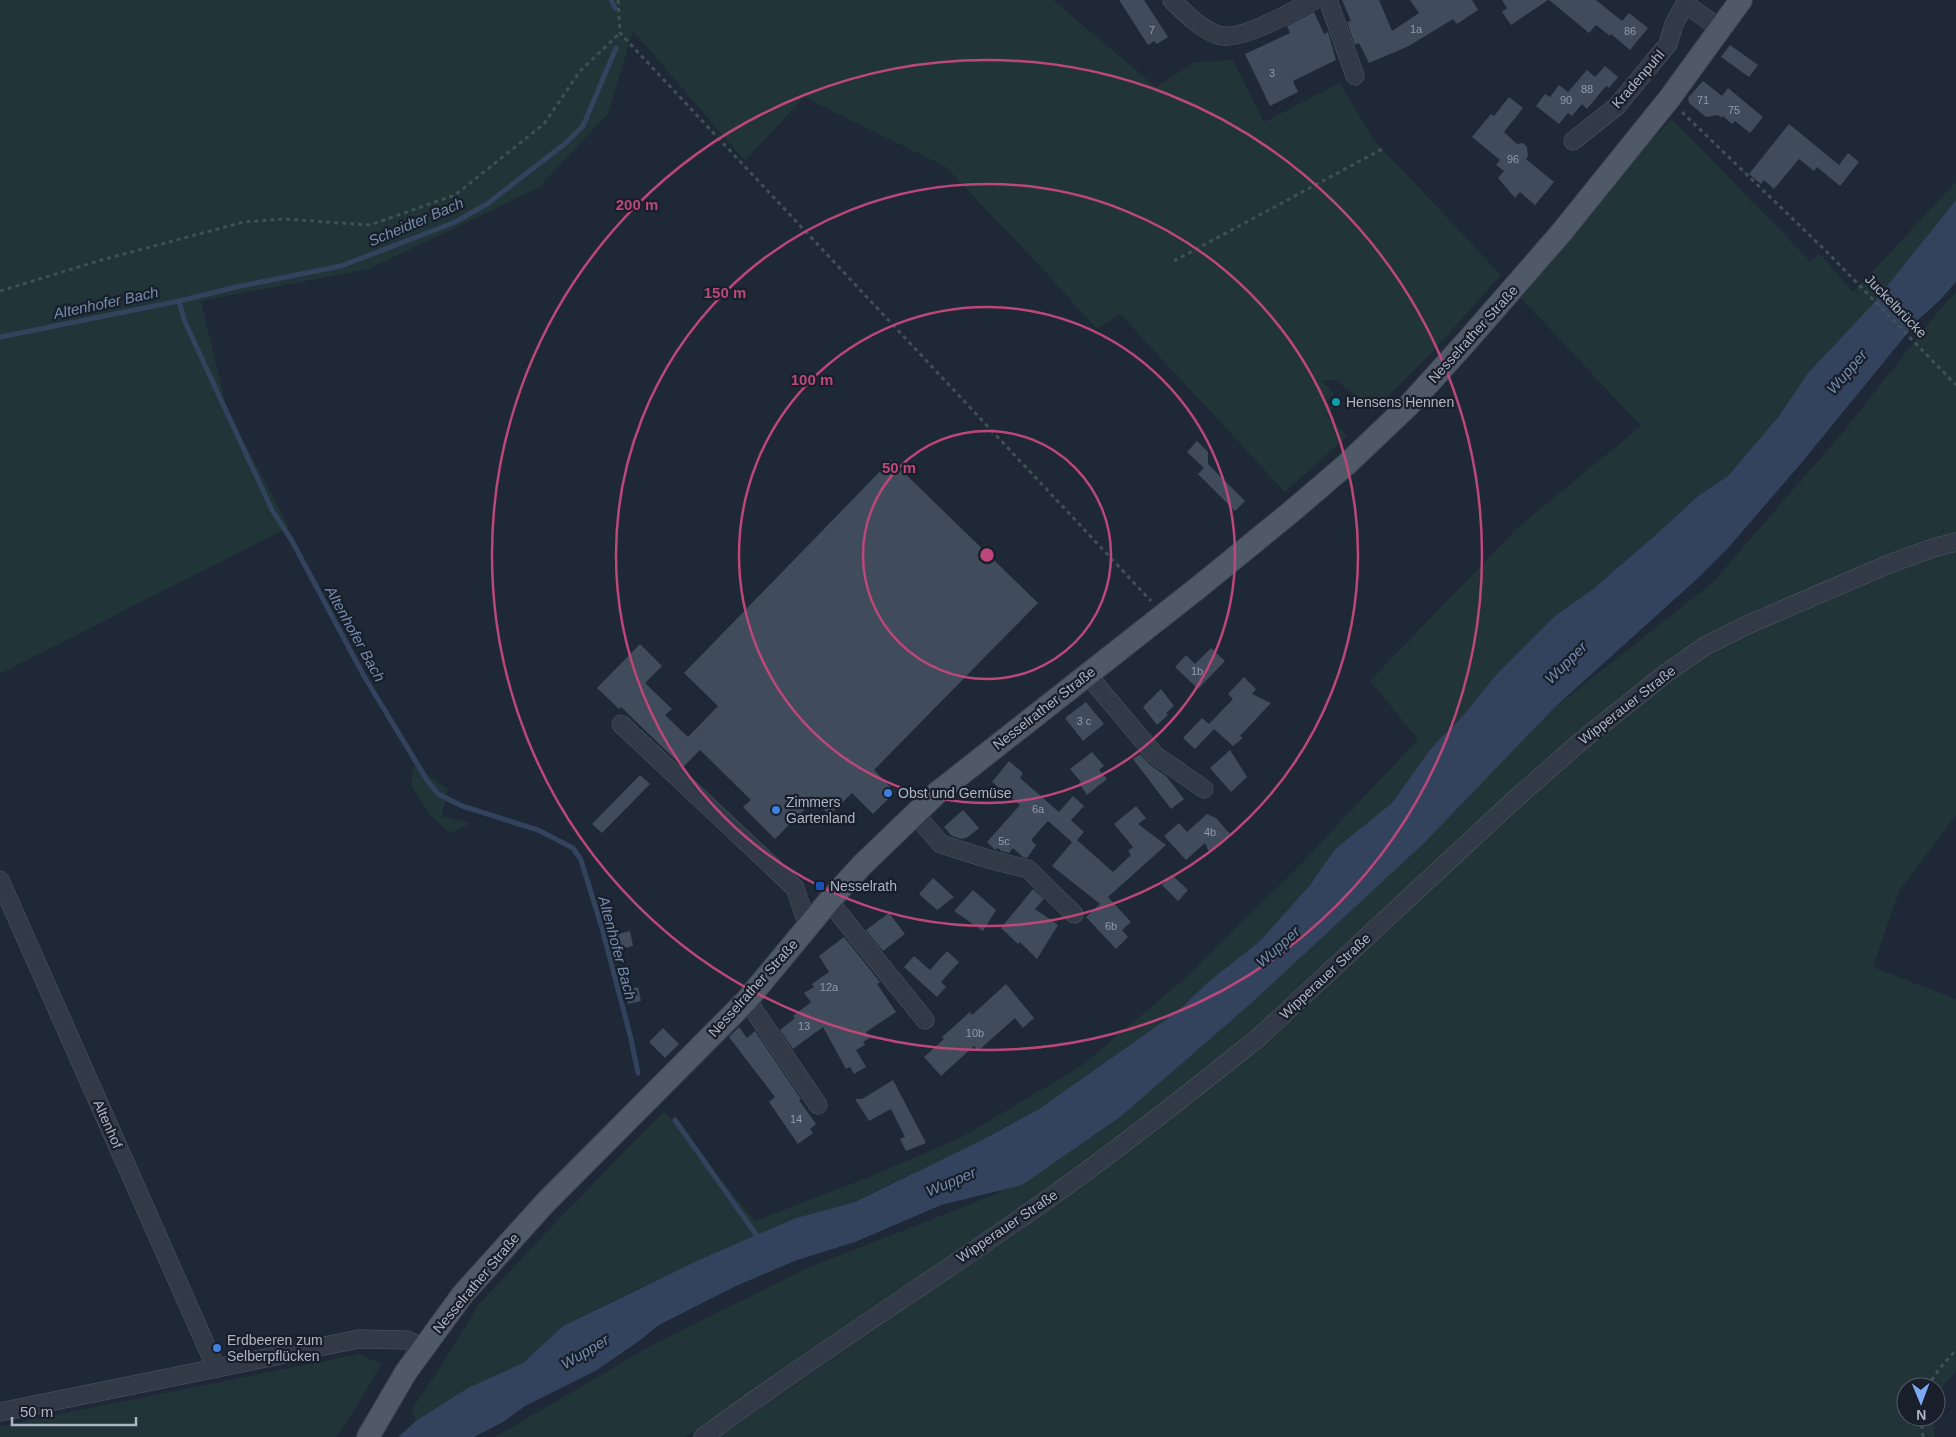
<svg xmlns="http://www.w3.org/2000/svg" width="1956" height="1437" font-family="Arial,sans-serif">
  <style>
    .green { fill: #213437 }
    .water { fill: #33435e }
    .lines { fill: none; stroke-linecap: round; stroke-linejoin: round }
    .stream { stroke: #33435e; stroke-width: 5 }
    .building { fill: #404b5b }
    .minor-casing { stroke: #505865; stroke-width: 19 }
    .major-casing { stroke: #3c4350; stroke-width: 24 }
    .path { stroke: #3f5155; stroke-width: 3; stroke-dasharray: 4 4; stroke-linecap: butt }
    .minor { stroke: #333a47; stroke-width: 18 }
    .major { stroke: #505967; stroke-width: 22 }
    .ring { fill: none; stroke: #bc477a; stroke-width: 2.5 }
    .culture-dot { fill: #0f9aa8; stroke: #181f2b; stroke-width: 2 }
    .shop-dot { fill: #3f7fe0; stroke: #181f2b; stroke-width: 2 }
    .transit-dot { fill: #1a4fb4; stroke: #181f2b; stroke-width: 2 }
    .labels { text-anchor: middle; stroke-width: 4.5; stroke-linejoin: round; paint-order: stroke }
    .number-label { font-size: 11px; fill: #929aaa }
    .street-label { font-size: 14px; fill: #adb5c4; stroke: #181f2b }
    .poi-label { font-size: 14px; fill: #adb5c4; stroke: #181f2b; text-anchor: start }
    .water-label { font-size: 15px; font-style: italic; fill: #748bac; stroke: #181f2b }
    .centre { fill: #bc477a; stroke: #181f2b; stroke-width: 2.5 }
    .ring-label { font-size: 15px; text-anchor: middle; font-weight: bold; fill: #bc477a; stroke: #181f2b; stroke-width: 4.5; stroke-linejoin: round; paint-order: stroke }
  </style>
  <rect width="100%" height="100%" fill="#1f2836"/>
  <!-- green -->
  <g class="green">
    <polygon points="0,0 1053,0 1156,87 1195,62 1233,60 1264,122 1340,83 1373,139 1501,275 1432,352 1373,412 1336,380 1322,381 1334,394 1326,402 1333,408 1327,416 1347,436 1285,492 1120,314 1097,329 1048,275 946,167 804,97 745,161 633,31 608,114 538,188 369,269 201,301 227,410 289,527 0,674"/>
    <polygon points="1672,119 1810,261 1820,254 1853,292 1956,182 1956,200 1871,306 1808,373 1779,416 1728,476 1698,496 1660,531 1592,590 1556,615 1496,675 1462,717 1432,747 1392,803 1335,849 1310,885 1260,941 1207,983 1178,1011 1039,1109 982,1140 855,1202 796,1218 635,1290 563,1326 523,1363 416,1421 412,1409 440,1368 479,1304 560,1218 664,1111 755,1221 869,1177 960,1138 1081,1066 1183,980 1303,862 1418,739 1370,681 1517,528 1641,426 1521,298 1644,147"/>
    <polygon points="1956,292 1956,815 1899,891 1873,967 1956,999 1956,1371 1936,1395 1936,1387 1906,1387 1906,1417 1932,1417 1935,1437 718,1437 920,1299 913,1280 685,1437 495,1437 652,1345 805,1269 996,1194 1201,1041 1554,708 1712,583 1843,432 1936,314"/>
    <polygon points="414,765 448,789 442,816 471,823 450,833 431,816 411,785"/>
    <polygon points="359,1354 382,1364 352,1414 336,1437 0,1437 0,1426"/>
  </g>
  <!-- water -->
  <polygon class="water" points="1956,200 1956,282 1940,300 1918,320 1803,461 1729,547 1698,578 1554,708 1424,843 1248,1006 1120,1117 1022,1185 941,1205 855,1242 797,1260 736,1286 659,1325 639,1341 597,1370 525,1406 503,1422 474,1437 398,1437 416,1421 468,1388 523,1363 563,1326 699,1260 796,1218 855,1202 982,1140 1039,1109 1178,1011 1207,983 1260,941 1310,885 1335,849 1392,803 1432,747 1462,717 1496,675 1556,615 1592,590 1660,531 1698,496 1728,476 1779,416 1808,373 1871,306"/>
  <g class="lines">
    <!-- stream -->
    <g class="stream">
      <polyline points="611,0 615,8"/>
      <polyline points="179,301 185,322 272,510 292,541 364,676 427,780 438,794 462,806 538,830 573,848 581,860 602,928 631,1039 638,1073"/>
      <polyline points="0,337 179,301 236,287 341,266 453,223 487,204 567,142 583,126 616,48"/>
      <polyline points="675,1120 760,1240"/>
    </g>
  </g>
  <!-- building -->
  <g class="building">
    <polygon points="1119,0 1144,0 1168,37 1157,44 1154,41 1148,45"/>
    <polygon points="1342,0 1379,0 1392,31 1419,13 1410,0 1472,0 1478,10 1457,24 1453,19 1409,46 1369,63 1359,43 1355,45 1347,22 1351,21"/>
    <polygon points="1502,0 1548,0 1511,25 1502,12 1507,8"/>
    <polygon points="1549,0 1596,0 1622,21 1629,13 1648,28 1630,50 1611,34 1610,36 1596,25 1589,33"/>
    <polygon points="1314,12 1324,34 1328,32 1336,60 1293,81 1298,92 1270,106 1245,54 1290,33 1287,26"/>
    <polygon points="1730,45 1758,65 1749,77 1721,57"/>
    <polygon points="1605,66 1618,77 1609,88 1606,86 1587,109 1582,104 1572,116 1568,113 1559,124 1536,106 1545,94 1550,97 1559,85 1568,92 1587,70 1595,77"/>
    <polygon points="1703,81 1722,96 1728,88 1763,117 1750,133 1735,121 1732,124 1723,116 1722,118 1718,115 1706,117 1689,103 1688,98"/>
    <polygon points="1509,97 1523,108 1504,132 1517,144 1523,143 1527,147 1528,156 1526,159 1554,182 1535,205 1520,192 1515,198 1498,178 1504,171 1496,165 1500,160 1472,137 1491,114 1494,116"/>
    <polygon points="1789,124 1839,165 1848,153 1859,162 1840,186 1817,167 1814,171 1799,159 1774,189 1764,180 1761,184 1749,174"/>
    <polygon points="1197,441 1208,452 1208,464 1245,501 1235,511 1198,474 1204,468 1187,452"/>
    <polygon points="891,460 1038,603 874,770 895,792 873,814 852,793 830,815 814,800 775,839 743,807 751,800 700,750 683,767 621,707 619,709 597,688 640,644 662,666 645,683 672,709 665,715 688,737 718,706 684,673"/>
    <polygon points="1211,648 1225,661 1198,689 1175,667 1186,655 1195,664"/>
    <polygon points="1244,677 1256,689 1252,694 1271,703 1240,736 1243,738 1233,746 1213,728 1214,729 1195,749 1183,738 1202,718 1209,724 1233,699 1228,694"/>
    <polygon points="1161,689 1174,706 1166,713 1168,715 1157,725 1143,707"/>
    <polygon points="1086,702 1104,724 1083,741 1065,718"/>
    <polygon points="1230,750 1247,777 1231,792 1210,768"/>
    <polygon points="1092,752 1104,766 1099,770 1107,779 1087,795 1079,783 1081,782 1070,769"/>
    <polygon points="1140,754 1149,764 1166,776 1184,799 1171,809 1133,759"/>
    <polygon points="1009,761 1023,773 1020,778 1059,812 1073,796 1084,806 1071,820 1084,832 1077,840 1113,872 1131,855 1128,851 1133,847 1114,824 1136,806 1146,818 1138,824 1166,845 1108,897 1131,922 1122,930 1128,937 1116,949 1086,917 1100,904 1052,866 1072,842 1048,821 1031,840 1036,845 1027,858 1023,857 1013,848 1009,853 1001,851 998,848 995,850 987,842 1020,805 992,782"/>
    <polygon points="640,775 650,784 602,833 592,824"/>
    <polygon points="963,810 979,828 968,837 962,839 952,836 944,827"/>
    <polygon points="1207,814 1216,818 1230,834 1209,852 1205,843 1186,860 1164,836 1179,823 1187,832"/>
    <polygon points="1172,875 1188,890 1178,901 1162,885"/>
    <polygon points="933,878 954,897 937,910 919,894"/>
    <polygon points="1033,889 1044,899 1035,909 1058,925 1037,959 1020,942 1018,944 1001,928"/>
    <polygon points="973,890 996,910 983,931 954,911"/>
    <polygon points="889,913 905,934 883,951 866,930"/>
    <polygon points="630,931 633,946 614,951 611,936"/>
    <polygon points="844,937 880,982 877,984 896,1012 866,1032 870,1038 863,1042 865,1045 856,1050 866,1067 854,1074 850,1067 846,1069 823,1027 793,1049 780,1030 795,1018 793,1016 811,1002 804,993 814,987 812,984 829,972 819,956"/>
    <polygon points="947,951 959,962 941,982 946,987 937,997 904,967 914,956 930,970"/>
    <polygon points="1006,984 1034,1018 1023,1028 1015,1018 978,1051 974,1046 941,1076 924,1057 944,1039 942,1037 970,1012 972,1015"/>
    <polygon points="638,987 641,1001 628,1004 625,990"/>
    <polygon points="739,1027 747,1038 755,1031 801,1099 799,1100 816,1124 810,1129 813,1133 798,1144 769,1102 775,1097 729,1037"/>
    <polygon points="663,1028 679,1044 665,1058 649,1042"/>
    <polygon points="893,1080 926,1143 906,1151 900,1139 905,1137 891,1109 869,1121 855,1099 862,1099"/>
  </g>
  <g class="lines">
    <defs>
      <g id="minor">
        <path d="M1172,0C1186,14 1199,28 1218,35C1240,43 1294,10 1315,0"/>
        <polyline points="1328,0 1355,76"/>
        <polyline points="1573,141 1617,106 1668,44 1674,24 1685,4 1721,29"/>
        <polyline points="1087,674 1155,755 1204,789"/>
        <polyline points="621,724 795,888 808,926"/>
        <polyline points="915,814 941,844 988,859 1028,869 1074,914"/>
        <polyline points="0,880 216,1368"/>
        <polyline points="829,901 925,1020"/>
        <polyline points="747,1000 818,1105"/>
        <polyline points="0,1412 359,1339 407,1340 423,1348"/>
        <path d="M703,1437C816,1354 934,1280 1048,1199C1120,1148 1189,1093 1258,1038L1513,801L1580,742L1665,674L1705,646L1747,625L1889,564L1933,548L1956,542"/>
      </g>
      <polyline id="major" points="368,1437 406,1372 463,1294 545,1203 747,1000 829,901 862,865 937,793 1199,587 1291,512 1347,464 1410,404 1467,341 1561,233 1669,99 1741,0"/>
    </defs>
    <!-- minor casing -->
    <use href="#minor" class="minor-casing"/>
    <!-- major casing -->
    <use href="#major" class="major-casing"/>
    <!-- path -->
    <g class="path">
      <polyline points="618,0 620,33 1151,601"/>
      <polyline points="1682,112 1826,251 1956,385"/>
      <polyline points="1174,261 1384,148"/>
      <polyline points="0,291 105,259 244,222 284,219 370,225 455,195 544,124 580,71 620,33"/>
      <polyline points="1927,1387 1940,1368 1956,1350"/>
      <polyline points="1921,1417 1923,1437"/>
    </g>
    <!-- minor -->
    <use href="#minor" class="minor"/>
    <!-- major -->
    <use href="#major" class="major"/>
  </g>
  <!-- distance rings -->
  <g class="ring">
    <circle cx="987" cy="555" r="124"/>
    <circle cx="987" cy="555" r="248"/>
    <circle cx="987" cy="555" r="371"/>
    <circle cx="987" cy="555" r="495"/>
  </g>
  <!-- markers -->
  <circle class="culture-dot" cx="1336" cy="402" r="5"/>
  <g class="shop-dot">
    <circle cx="888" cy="793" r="5"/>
    <circle cx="776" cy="810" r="5"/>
    <circle cx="217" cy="1348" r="5"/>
  </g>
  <rect class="transit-dot" x="815" y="881" width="10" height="10" rx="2.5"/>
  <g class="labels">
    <!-- number labels -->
    <g class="number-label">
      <text x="1416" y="33">1a</text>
      <text x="1152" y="34">7</text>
      <text x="1630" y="35">86</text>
      <text x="1272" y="77">3</text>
      <text x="1587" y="93">88</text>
      <text x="1566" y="104">90</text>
      <text x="1703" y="104">71</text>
      <text x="1734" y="114">75</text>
      <text x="1513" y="163">96</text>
      <text x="1197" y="675">1b</text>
      <text x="1084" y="725">3 c</text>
      <text x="1038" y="813">6a</text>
      <text x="1210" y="836">4b</text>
      <text x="1004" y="845">5c</text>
      <text x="1111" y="930">6b</text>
      <text x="829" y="991">12a</text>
      <text x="804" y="1030">13</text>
      <text x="975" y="1037">10b</text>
      <text x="796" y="1123">14</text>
    </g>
    <!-- street labels -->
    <g class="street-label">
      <text transform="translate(1638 79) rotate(-49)" y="5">Kradenpuhl</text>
      <text transform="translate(1896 306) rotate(46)" y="5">Juckelbrücke</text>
      <text transform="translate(1473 334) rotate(-48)" y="5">Nesselrather Straße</text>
      <text transform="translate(1627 705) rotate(-38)" y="5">Wipperauer Straße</text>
      <text transform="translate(1044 708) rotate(-38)" y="5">Nesselrather Straße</text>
      <text transform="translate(1325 976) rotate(-43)" y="5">Wipperauer Straße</text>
      <text transform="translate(753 988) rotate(-48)" y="5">Nesselrather Straße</text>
      <text transform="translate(108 1124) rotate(66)" y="5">Altenhof</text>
      <text transform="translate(1007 1226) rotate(-34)" y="5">Wipperauer Straße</text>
      <text transform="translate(476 1283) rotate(-50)" y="5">Nesselrather Straße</text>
    </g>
    <!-- poi labels -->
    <g class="poi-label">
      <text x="1346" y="407">Hensens Hennen</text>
      <text x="898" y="798">Obst und Gemüse</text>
      <text x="786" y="807">Zimmers<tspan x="786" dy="16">Gartenland</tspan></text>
      <text x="830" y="891">Nesselrath</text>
      <text x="227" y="1345">Erdbeeren zum<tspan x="227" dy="16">Selberpflücken</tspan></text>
    </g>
    <!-- water labels -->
    <g class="water-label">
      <text transform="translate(416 222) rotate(-23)" y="5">Scheidter Bach</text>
      <text transform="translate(106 303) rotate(-12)" y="5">Altenhofer Bach</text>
      <text transform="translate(1847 372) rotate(-49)" y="5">Wupper</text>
      <text transform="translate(355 634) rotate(61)" y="5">Altenhofer Bach</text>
      <text transform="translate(1566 663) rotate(-45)" y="5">Wupper</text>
      <text transform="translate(1278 947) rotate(-42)" y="5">Wupper</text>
      <text transform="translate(617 948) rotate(75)" y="5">Altenhofer Bach</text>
      <text transform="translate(951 1182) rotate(-23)" y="5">Wupper</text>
      <text transform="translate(585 1352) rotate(-31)" y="5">Wupper</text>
    </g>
  </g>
  <circle cx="987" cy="555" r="8" class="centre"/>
  <g class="ring-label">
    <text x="637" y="210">200 m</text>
    <text x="725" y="298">150 m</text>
    <text x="812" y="385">100 m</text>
    <text x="899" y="473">50 m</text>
  </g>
  <!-- north arrow -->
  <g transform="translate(1921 1402) rotate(179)"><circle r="24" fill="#181f2b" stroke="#545b68"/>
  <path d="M0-4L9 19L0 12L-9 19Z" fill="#7ea9f7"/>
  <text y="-8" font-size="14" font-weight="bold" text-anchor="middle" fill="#adb5c4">N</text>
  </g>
  <!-- scale -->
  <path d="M12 1417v8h124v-8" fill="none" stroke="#adb5c4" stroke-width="2.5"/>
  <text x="20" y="1417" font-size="15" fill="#adb5c4" stroke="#181f2b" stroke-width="4" paint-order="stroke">50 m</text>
</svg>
